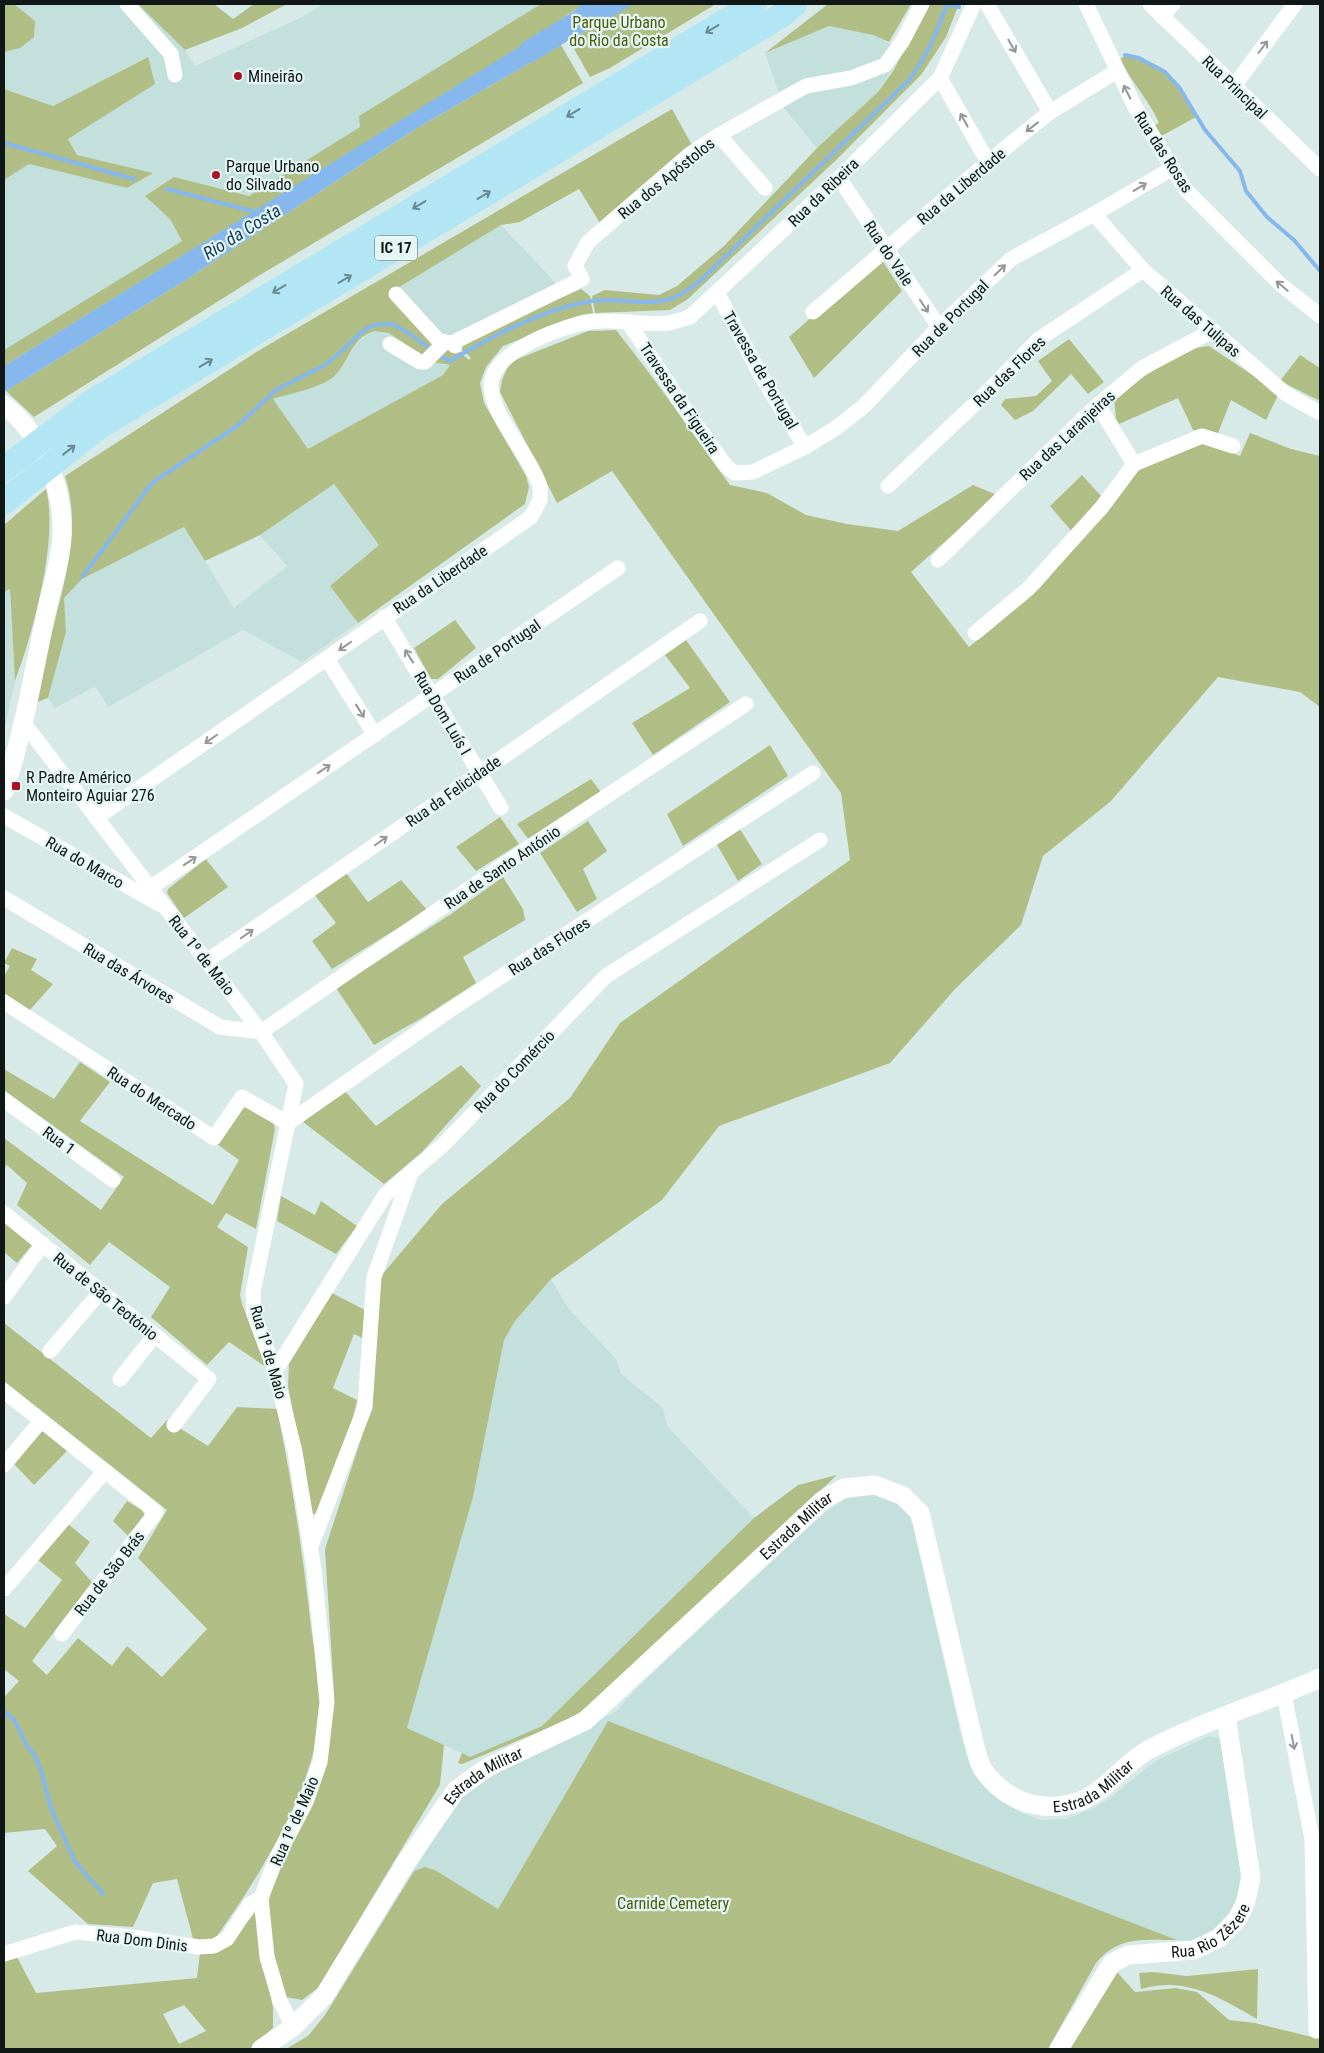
<svg xmlns="http://www.w3.org/2000/svg" width="1324" height="2053" font-family="'Roboto Condensed',sans-serif">
  <style>
    .built { fill: #c4e0dc }
    .green { fill: #b0be86; fill-rule: evenodd }
    .water { fill: #86b8ed }
    .lines { fill: none; stroke-linecap: round; stroke-linejoin: round }
    .stream { stroke: #86b8ed; stroke-width: 4 }
    .river { stroke: #86b8ed; stroke-width: 22 }
    .minor { stroke: #fff; stroke-width: 15 }
    .tertiary { stroke: #fff; stroke-width: 19 }
    .trunk { stroke: #b2e6f4; stroke-width: 25 }
    .oneway { stroke: #698990 }
    .oneway2 { stroke: #939796 }
    .poi-dot { fill: #a91327; stroke: #e5f7f4; stroke-width: 2 }
    .labels { text-anchor: middle; stroke-width: 4.5; stroke-linejoin: round; paint-order: stroke }
    .shield { fill: #e5f7f4; stroke: #505a59; stroke-width: 1 }
    .shield-label { font-size: 15px; font-weight: bold; fill: #101716 }
    .park-label { font-size: 16px; fill: #4c5a0d; stroke: #e5f7f4 }
    .poi-label { font-size: 16px; fill: #101716; stroke: #e5f7f4; text-anchor: start }
    .street-label { font-size: 16px; fill: #101716; stroke: #e5f7f4 }
    .water-label { font-size: 18px; font-style: italic; fill: #13385a; stroke: #e5f7f4 }
  </style>
  <rect width="100%" height="100%" fill="#d8eae7"/>
  <!-- built -->
  <g class="built">
    <polygon points="4,4 138,4 185,50 195,66 302,17 323,4 541,4 360,116 360,127 249,196 174,177 145,196 170,219 182,241 4,350 4,180 29,164 127,188 152,173 77,155 67,139 147,57 53,106 4,89"/>
    <polygon points="829,26 873,35 904,51 878,92 817,148 784,108 765,53"/>
    <polygon points="501,225 554,281 559,298 454,347 395,289"/>
    <polygon points="382,330 389,333 425,357 444,365 451,365 443,375 308,450 273,399 329,380 339,370 352,347 371,332"/>
    <polygon points="334,484 379,545 330,586 358,623 302,662 243,630 108,707 98,690 94,687 55,708 48,698 66,632 63,598 82,579 184,527 234,608 287,566 260,535"/>
    <polygon points="10,588 15,681 4,731 4,592"/>
    <polygon points="551,1279 569,1309 616,1359 621,1374 663,1408 667,1426 754,1518 542,1726 470,1757 407,1728 473,1497 504,1340 515,1321"/>
    <polygon points="874,1495 894,1500 908,1512 913,1526 962,1740 973,1772 994,1796 1021,1813 1042,1820 1066,1819 1092,1809 1111,1797 1155,1761 1209,1736 1219,1738 1222,1746 1241,1869 1238,1896 1230,1911 1212,1931 1190,1941 1177,1940 608,1721 498,1909 435,1870 425,1867 414,1871 463,1791 615,1712 640,1685 824,1513 845,1499"/>
  </g>
  <!-- green -->
  <g class="green">
    <polygon points="4,4 14,4 35,21 34,37 20,48 4,52"/>
    <polygon points="138,4 214,4 233,19 254,4 287,4 242,28 185,50"/>
    <polygon points="541,4 716,4 610,68 590,77 569,40 588,30 576,9 528,42 4,366 4,350 182,241 170,219 145,196 174,177 249,196 360,127 359,116"/>
    <polygon points="828,4 911,4 889,42 873,35 829,26 765,53"/>
    <polygon points="929,4 959,4 946,37 921,75 835,161 688,299 670,310 595,313 592,296 605,290 659,295 677,286 724,246 817,148 878,92 893,71"/>
    <polygon points="561,45 583,83 260,275 34,417 6,391 181,283 417,128"/>
    <path d="M1127,55C1171,66 1173,83 1196,117L1158,138L1154,126L1159,123C1149,100 1131,82 1120,59Z"/>
    <polygon points="148,57 155,84 68,139 77,155 153,173 127,188 29,164 4,180 4,89 53,106"/>
    <path d="M672,109L693,147L600,223L579,189L520,222L501,225L396,289L437,345L425,357L389,333L375,331C349,338 349,365 332,378C319,388 289,394 273,399L308,449L443,375L450,365L431,362L442,350L454,347L469,360L471,358L456,345L581,289L590,296L593,313L581,315L503,346L486,367L480,383L484,403L526,476L529,487L525,504L358,623L330,586L379,545L334,484L260,535L205,561L184,527L82,579L64,598L66,632L48,698L35,703C42,674 49,645 56,616C68,569 80,524 65,476L258,351Z"/>
    <polygon points="880,257 902,291 814,378 789,337"/>
    <path d="M616,330C656,380 692,433 730,485L767,493L806,515L847,524L898,531L973,485L997,495L911,572L969,647L1040,588L1139,470L1163,456L1204,441L1240,456L1250,433L1291,449L1320,456V707L1300,692L1218,677L1111,801L1043,856L1021,925L956,988L890,1063L719,1126L662,1200L551,1279L515,1321L504,1340L473,1497L407,1728L444,1745L440,1785L318,1988L302,2000L286,1997L279,1986L271,1942L268,1904L273,1881L328,1752L334,1694L325,1549L372,1405L381,1276L442,1204L570,1098L620,1023L850,860L841,793L612,471L557,503L500,392L502,380L510,362L588,331Z"/>
    <polygon points="1069,339 1104,382 1088,394 1071,374 1033,411 1015,420 1001,405 1005,399 1036,396 1052,381 1038,361"/>
    <polygon points="1209,346 1279,393 1266,420 1231,400 1218,433 1193,430 1178,398 1119,424 1116,419 1114,397 1183,350"/>
    <polygon points="1300,355 1320,368 1320,397 1318,400 1280,381"/>
    <polygon points="1082,475 1101,496 1073,533 1050,506"/>
    <path d="M46,489C59,538 33,634 15,681L10,589L4,592V525Z"/>
    <polygon points="455,620 476,648 438,679 431,679 414,648"/>
    <polygon points="686,640 730,702 653,755 632,723 690,688 665,655"/>
    <polygon points="770,745 788,776 683,846 667,814"/>
    <polygon points="591,779 601,792 529,840 517,824"/>
    <polygon points="500,817 519,844 476,871 456,847"/>
    <polygon points="588,821 607,851 583,869 597,899 577,912 540,853"/>
    <polygon points="738,826 762,864 738,881 716,843"/>
    <polygon points="206,859 228,887 184,918 167,893 168,889"/>
    <polygon points="346,873 368,902 401,880 427,910 332,969 312,941 336,923 314,894"/>
    <polygon points="503,877 523,909 525,920 463,957 476,983 422,1018 374,1045 336,988 451,914"/>
    <polygon points="12,948 37,959 31,970 53,984 29,1011 4,993 4,976 10,966 4,963"/>
    <polygon points="80,1062 110,1082 80,1121 213,1205 239,1160 214,1142 239,1108 247,1107 274,1124 275,1129 256,1229 226,1213 217,1227 248,1247 240,1295 242,1304 266,1367 229,1342 207,1365 151,1317 170,1287 109,1242 90,1265 17,1205 27,1183 7,1165 4,1168 4,1138 101,1210 124,1177 4,1090 4,1069 54,1099"/>
    <polygon points="461,1065 481,1086 422,1152 384,1184 303,1122 343,1089 376,1126"/>
    <polygon points="281,1196 315,1215 321,1201 357,1226 336,1254 277,1221"/>
    <polygon points="4,1222 32,1245 17,1263 4,1252"/>
    <polygon points="332,1293 365,1310 362,1338 354,1334 333,1388 357,1400 353,1418 320,1513 313,1514 288,1386 289,1364"/>
    <path d="M4,1323L151,1438L167,1420L208,1446L237,1407L277,1409C292,1482 303,1554 311,1627C314,1651 322,1682 321,1706C317,1786 260,1875 215,1939L194,1942L177,1879L153,1883L133,1927L88,1924L28,1871L57,1846L45,1829L4,1833V1697L19,1681L4,1669V1614L25,1628L62,1580L38,1560L68,1524L90,1542L75,1563L92,1582L32,1661L47,1675L78,1638L112,1666L127,1646L162,1677L207,1629L138,1558L167,1510L4,1381Z"/>
    <polygon points="44,1431 67,1451 34,1485 13,1463 39,1432"/>
    <polygon points="837,1475 592,1705 565,1721 462,1764 458,1763 462,1753 470,1757 542,1726 754,1518 798,1485"/>
    <polygon points="127,1501 142,1510 145,1516 128,1536 113,1521"/>
    <path d="M608,1721L1177,1940C1144,1940 1119,1935 1096,1963L1048,2049H286L308,2036L325,2015L414,1871L425,1867L435,1870L498,1909Z"/>
    <path d="M255,1912L273,2008V2028L250,2049H4V1960L17,1957L36,1993L197,1978L200,1952L242,1929ZM184,2005L206,2031L179,2044L163,2014Z"/>
    <path d="M1258,1969L1257,2019C1219,1997 1186,1976 1141,1989L1139,1973L1153,1972L1187,1976Z"/>
    <polygon points="1117,1972 1135,1992 1176,1988 1197,1992 1229,2020 1255,2023 1320,2039 1320,2049 1067,2049 1107,1981"/>
  </g>
  <!-- water -->
  <g class="water">
    <polygon points="583,4 602,22 569,40 558,23"/>
    <polygon points="594,4 634,4 608,19"/>
    <polygon points="551,27 561,45 417,128 181,283 6,391 4,390 4,366"/>
  </g>
  <g class="lines">
    <!-- stream -->
    <g class="stream">
      <polyline points="947,4 959,7"/>
      <polyline points="1125,55 1139,58 1165,72 1179,87 1205,130 1240,171 1246,191 1267,217 1294,240 1320,271"/>
      <polyline points="4,143 134,179"/>
      <polyline points="167,189 256,212"/>
      <path d="M438,355L450,361C491,337 539,311 586,302C613,296 643,307 670,299C681,296 690,288 699,282L909,80C927,56 937,32 947,4"/>
      <polyline points="83,576 152,483 237,426 276,390 323,366 334,358 364,330 374,325 393,324 410,334 433,351"/>
      <polyline points="4,1711 15,1721 27,1746 33,1753 40,1767 51,1808 75,1862 103,1894"/>
    </g>
    <!-- river -->
    <polyline class="river" points="530,51 607,4"/>
    <!-- minor -->
    <g class="minor">
      <polyline points="127,4 171,54 175,75"/>
      <polyline points="987,4 1050,112"/>
      <polyline points="1086,4 1135,107 1186,190 1280,284 1320,316"/>
      <polyline points="1150,4 1320,169"/>
      <polyline points="1162,17 1173,4"/>
      <polyline points="940,78 988,162"/>
      <polyline points="1234,86 1295,4"/>
      <polyline points="719,135 765,188"/>
      <polyline points="839,178 939,327"/>
      <polyline points="1094,214 1143,270 1286,394 1320,413"/>
      <polyline points="717,292 760,374 805,447"/>
      <polyline points="396,294 439,341 452,343"/>
      <polyline points="813,312 988,162 1050,112 1117,71"/>
      <polyline points="628,322 683,406 726,466 735,473 753,472 805,447 836,428 864,406 939,327 1011,259 1094,214 1173,168"/>
      <polyline points="390,344 420,362 425,362 445,342"/>
      <polyline points="455,346 452,343 582,279 575,266 588,242 690,154 719,135 806,86 851,78 885,65 902,42 922,4"/>
      <polyline points="1098,405 1134,464 1202,436 1233,446"/>
      <polyline points="888,486 983,396 1039,339 1143,270"/>
      <polyline points="938,560 1092,410 1142,368 1212,331"/>
      <polyline points="384,617 501,808"/>
      <polyline points="975,633 1028,589 1102,507 1134,464"/>
      <polyline points="327,659 375,735"/>
      <polyline points="23,722 261,1032 296,1084 253,1292 254,1314 275,1371 295,1452 314,1569 327,1702 320,1762 306,1802 276,1859 261,1898 267,1957 280,2001 293,2027"/>
      <polyline points="4,816 159,904"/>
      <path d="M96,818L531,517L540,500V486C530,455 494,419 491,388C488,353 560,327 588,322C615,318 642,326 668,323C675,322 683,319 690,317L839,178L940,78L974,4"/>
      <polyline points="150,888 618,568"/>
      <polyline points="4,898 220,1027 261,1032 528,848 746,704"/>
      <polyline points="207,961 700,621"/>
      <polyline points="4,1002 214,1138 242,1097 288,1123"/>
      <polyline points="4,1100 113,1180"/>
      <polyline points="288,1123 447,1012 813,773"/>
      <polyline points="4,1213 209,1379 174,1425"/>
      <polyline points="4,1297 43,1244"/>
      <polyline points="50,1351 101,1291"/>
      <polyline points="275,1371 385,1195 445,1143 606,976 820,840"/>
      <polyline points="120,1379 155,1335"/>
      <polyline points="4,1391 156,1512 62,1634"/>
      <polyline points="4,1465 41,1421"/>
      <polyline points="311,1546 365,1407 374,1277 411,1173"/>
      <polyline points="4,1589 105,1471"/>
      <polyline points="1284,1694 1312,1839 1316,2031"/>
      <polyline points="4,1954 75,1932 132,1937 199,1947 214,1946 227,1939 250,1904 261,1898"/>
    </g>
    <!-- tertiary -->
    <g class="tertiary">
      <path d="M4,405C42,434 64,488 62,536C61,561 50,592 45,618C33,676 23,735 4,791"/>
      <path id="s1" d="M261,2049L293,2027L324,1996L407,1861L456,1790L488,1767L585,1721L823,1500L844,1488L875,1485L903,1496L920,1513L974,1743C976,1750 978,1761 982,1768C1005,1803 1047,1816 1085,1799C1108,1788 1125,1763 1148,1750C1203,1721 1264,1703 1320,1678"/>
      <path id="s2" d="M1059,2049L1112,1963L1128,1955L1194,1950L1219,1938L1237,1920L1245,1904L1251,1878L1226,1716"/>
    </g>
    <!-- trunk -->
    <g class="trunk">
      <polyline points="4,469 92,402 754,4"/>
      <polyline points="4,502 99,427 782,15 795,4"/>
    </g>
  </g>
  <!-- one-way arrows -->
  <defs><path id="oneway-shaft" d="M-6 0H5M1.5-3L5.5 0L1.5 3" fill="none" stroke-width="1.6" stroke-linecap="round" stroke-linejoin="round" transform="scale(1.25)"/></defs>
  <g class="oneway">
    <use href="#oneway-shaft" transform="translate(712 29) rotate(149)"/>
    <use href="#oneway-shaft" transform="translate(573 113) rotate(149)"/>
    <use href="#oneway-shaft" transform="translate(484 195) rotate(-31)"/>
    <use href="#oneway-shaft" transform="translate(419 205) rotate(149)"/>
    <use href="#oneway-shaft" transform="translate(345 279) rotate(-31)"/>
    <use href="#oneway-shaft" transform="translate(279 289) rotate(149)"/>
    <use href="#oneway-shaft" transform="translate(206 363) rotate(-31)"/>
    <use href="#oneway-shaft" transform="translate(69 450) rotate(-38)"/>
  </g>
  <g class="oneway2">
    <use href="#oneway-shaft" transform="translate(1012 46) rotate(60)"/>
    <use href="#oneway-shaft" transform="translate(1263 47) rotate(-53)"/>
    <use href="#oneway-shaft" transform="translate(1127 92) rotate(-117)"/>
    <use href="#oneway-shaft" transform="translate(964 120) rotate(-119)"/>
    <use href="#oneway-shaft" transform="translate(1032 127) rotate(142)"/>
    <use href="#oneway-shaft" transform="translate(1140 187) rotate(-31)"/>
    <use href="#oneway-shaft" transform="translate(1000 270) rotate(-44)"/>
    <use href="#oneway-shaft" transform="translate(1282 286) rotate(-140)"/>
    <use href="#oneway-shaft" transform="translate(924 306) rotate(56)"/>
    <use href="#oneway-shaft" transform="translate(345 646) rotate(145)"/>
    <use href="#oneway-shaft" transform="translate(409 656) rotate(-122)"/>
    <use href="#oneway-shaft" transform="translate(360 711) rotate(58)"/>
    <use href="#oneway-shaft" transform="translate(211 739) rotate(145)"/>
    <use href="#oneway-shaft" transform="translate(324 769) rotate(-34)"/>
    <use href="#oneway-shaft" transform="translate(381 841) rotate(-35)"/>
    <use href="#oneway-shaft" transform="translate(190 861) rotate(-34)"/>
    <use href="#oneway-shaft" transform="translate(247 934) rotate(-35)"/>
    <use href="#oneway-shaft" transform="translate(1293 1742) rotate(79)"/>
  </g>
  <!-- markers -->
  <g class="poi-dot">
    <circle cx="238" cy="76" r="5"/>
    <circle cx="216" cy="175" r="5"/>
    <rect x="11" y="781" width="10" height="10" rx="2.5"/>
  </g>
  <g class="labels">
    <!-- shield labels -->
    <rect class="shield" x="375" y="235.5" width="42" height="25" rx="4"/>
    <g class="shield-label">
      <text x="396" y="253">IC 17</text>
    </g>
    <!-- park labels -->
    <g class="park-label">
      <text x="619" y="28">Parque Urbano<tspan x="619" dy="18">do Rio da Costa</tspan></text>
      <text x="673" y="1909">Carnide Cemetery</text>
    </g>
    <!-- poi labels -->
    <g class="poi-label">
      <text x="248" y="82">Mineirão</text>
      <text x="226" y="172">Parque Urbano<tspan x="226" dy="18">do Silvado</tspan></text>
      <text x="26" y="783">R Padre Américo<tspan x="26" dy="18">Monteiro Aguiar 276</tspan></text>
    </g>
    <!-- street labels -->
    <g class="street-label">
      <text transform="translate(1235 87) rotate(44)" y="6">Rua Principal</text>
      <text transform="translate(1164 152) rotate(57)" y="6">Rua das Rosas</text>
      <text transform="translate(666 178) rotate(-39)" y="6">Rua dos Apóstolos</text>
      <text transform="translate(961 186) rotate(-40)" y="6">Rua da Liberdade</text>
      <text transform="translate(823 192) rotate(-44)" y="6">Rua da Ribeira</text>
      <text transform="translate(889 253) rotate(56)" y="6">Rua do Vale</text>
      <text transform="translate(950 318) rotate(-45)" y="6">Rua de Portugal</text>
      <text transform="translate(1201 321) rotate(41)" y="6">Rua das Tulipas</text>
      <text transform="translate(761 370) rotate(60)" y="6">Travessa de Portugal</text>
      <text transform="translate(1009 371) rotate(-44)" y="6">Rua das Flores</text>
      <text transform="translate(680 398) rotate(56)" y="6">Travessa da Figueira</text>
      <text transform="translate(1067 435) rotate(-43)" y="6">Rua das Laranjeiras</text>
      <text transform="translate(440 579) rotate(-34)" y="6">Rua da Liberdade</text>
      <text transform="translate(497 651) rotate(-34)" y="6">Rua de Portugal</text>
      <text transform="translate(443 713) rotate(59)" y="6">Rua Dom Luís I</text>
      <text transform="translate(453 791) rotate(-35)" y="6">Rua da Felicidade</text>
      <text transform="translate(85 862) rotate(30)" y="6">Rua do Marco</text>
      <text transform="translate(502 867) rotate(-34)" y="6">Rua de Santo António</text>
      <text transform="translate(549 946) rotate(-33)" y="6">Rua das Flores</text>
      <text transform="translate(202 955) rotate(52)" y="6">Rua 1º de Maio</text>
      <text transform="translate(129 973) rotate(31)" y="6">Rua das Árvores</text>
      <text transform="translate(514 1071) rotate(-46)" y="6">Rua do Comércio</text>
      <text transform="translate(152 1098) rotate(33)" y="6">Rua do Mercado</text>
      <text transform="translate(59 1140) rotate(36)" y="6">Rua 1</text>
      <text transform="translate(106 1296) rotate(39)" y="6">Rua de São Teotónio</text>
      <text transform="translate(269 1352) rotate(74)" y="6">Rua 1º de Maio</text>
      <text dy="6" stroke="none"><textPath href="#s1" startOffset="762">Estrada Militar</textPath></text>
      <text transform="translate(109 1573) rotate(-52)" y="6">Rua de São Brás</text>
      <text dy="6" stroke="none"><textPath href="#s1" startOffset="358">Estrada Militar</textPath></text>
      <text dy="6" stroke="none"><textPath href="#s1" startOffset="1301">Estrada Militar</textPath></text>
      <text transform="translate(294 1821) rotate(-66)" y="6">Rua 1º de Maio</text>
      <text dy="6" stroke="none"><textPath href="#s2" startOffset="209">Rua Rio Zêzere</textPath></text>
      <text transform="translate(142 1940) rotate(7)" y="6">Rua Dom Dinis</text>
    </g>
    <!-- water labels -->
    <g class="water-label">
      <text transform="translate(242 232) rotate(-32)" y="6">Rio da Costa</text>
    </g>
  </g>
  <!-- border -->
  <rect width="1324" height="2053" fill="none" stroke="#101716" stroke-width="10"/>
</svg>
